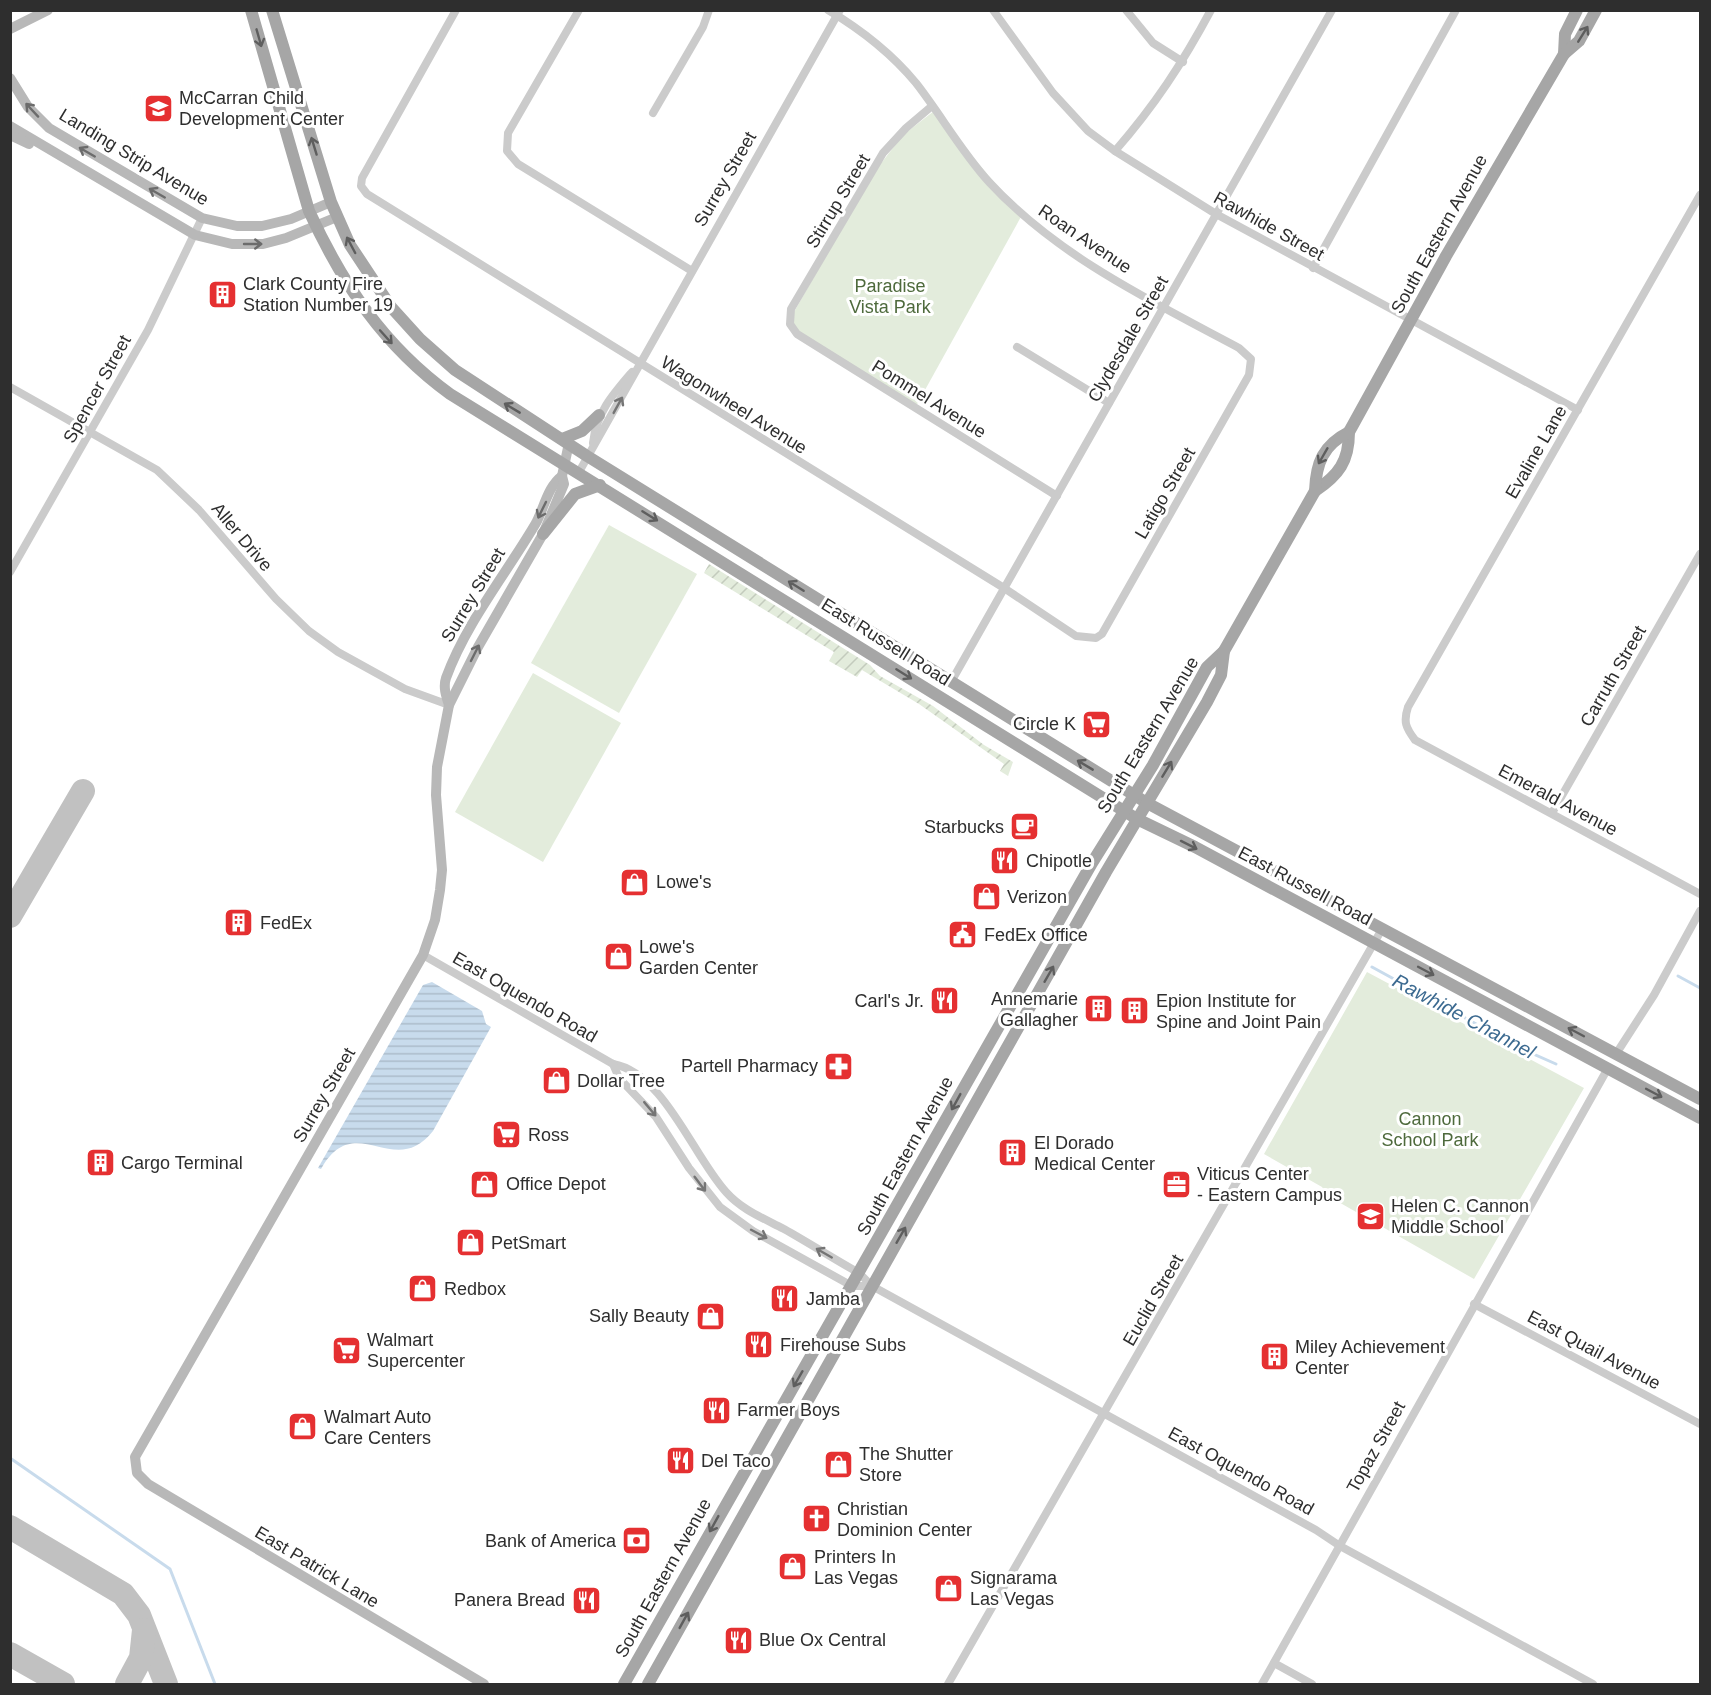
<svg xmlns="http://www.w3.org/2000/svg" width="1711" height="1695" font-family="Helvetica,sans-serif">
  <style>
    .park { fill: #e3ecdc }
    .garden { fill: url(#garden-furrows) }
    .water { fill: url(#water-rules) }
    .lines { fill: none; stroke-linecap: round; stroke-linejoin: round }
    .stream { stroke: #c8dbec; stroke-width: 3 }
    .taxiway { stroke: #c1c1c1; stroke-width: 24 }
    .street { stroke: #cbcbcb; stroke-width: 8 }
    .secondary { stroke: #b8b8b8; stroke-width: 10 }
    .primary { stroke: #a6a6a6; stroke-width: 12 }
    .oneway { stroke: #5e5e5e }
    .oneway2 { stroke: #6c6c6c }
    .oneway3 { stroke: #757575 }
    .labels { text-anchor: middle; stroke-width: 6; stroke-linejoin: round; paint-order: stroke }
    .poi-label { font-size: 18px; fill: #2e2e2e; stroke: #fff; text-anchor: start }
    .street-label { font-size: 18px; fill: #2e2e2e; stroke: #fff }
    .park-label { font-size: 18px; fill: #4e6a3c; stroke: #fff }
    .water-label { font-size: 20px; font-style: italic; fill: #3c6a90; stroke: #fff }
  </style>
  <defs>
    <pattern id="garden-furrows" width="10" height="10" patternUnits="userSpaceOnUse" patternTransform="scale(1.5)"><rect width="10" height="10" fill="#e3ecdc"/><path d="M-1 1l2-2M0 10L10 0M9 11l2-2" fill="none" stroke="#c3cbbd"/></pattern>
    <pattern id="water-rules" width="6" height="5" patternUnits="userSpaceOnUse" patternTransform="scale(1.5)"><rect width="6" height="5" fill="#c8dbec"/><path d="M0 2.5h6" fill="none" stroke="#acbccb"/></pattern>
  </defs>
  <rect width="100%" height="100%" fill="#fff"/>
  <!-- park -->
  <g class="park">
    <polygon points="934,111 1022,215 915,408 794,333 790,319 872,175 903,135"/>
    <polygon points="609,525 697,574 619,713 531,663"/>
    <polygon points="533,673 621,723 543,862 455,812"/>
    <polygon points="1367,972 1584,1088 1474,1279 1328,1196 1322,1187 1264,1154"/>
  </g>
  <!-- garden -->
  <polygon class="garden" points="709,564 870,665 880,676 933,706 984,745 1013,762 1008,776 1000,771 1004,764 919,704 862,670 857,677 829,661 834,652 704,573"/>
  <!-- water -->
  <path class="water" d="M432,982L482,1011L486,1024L491,1027L433,1131C394,1181 355,1108 321,1169L318,1168L423,985Z"/>
  <g class="lines">
    <!-- stream -->
    <g class="stream">
      <polyline points="1372,967 1520,1048 1556,1064"/>
      <polyline points="1678,976 1700,988"/>
      <polyline points="10,1458 170,1569 215,1684"/>
    </g>
    <!-- taxiway -->
    <g class="taxiway">
      <polyline points="10,916 83,791"/>
      <polyline points="10,1527 123,1594 139,1615 166,1684"/>
      <polyline points="10,1654 63,1684"/>
      <polyline points="127,1684 141,1658 144,1630"/>
    </g>
    <!-- street -->
    <g class="street">
      <path d="M456,10L362,178L361,186L367,194L1004,588L1076,636L1096,638L1102,634L1249,375L1251,359L1239,348C1151,301 1057,256 989,182C961,151 941,115 916,83C892,54 860,29 828,10"/>
      <polyline points="579,10 508,133 507,151 518,164 692,271"/>
      <polyline points="993,10 1053,93 1088,131 1115,151 1216,214 1578,410"/>
      <polyline points="1126,10 1153,43 1183,62"/>
      <polyline points="932,106 906,128 883,153 791,309 790,324 797,334 1057,496"/>
      <polyline points="653,113 703,27 709,10"/>
      <path d="M1115,151C1155,105 1182,64 1211,10"/>
      <path d="M1700,195L1408,707C1403,722 1406,728 1415,740L1700,894"/>
      <polyline points="1313,268 1456,10"/>
      <polyline points="1017,347 1109,403"/>
      <polyline points="10,387 157,470 199,510 276,599 309,631 338,652 405,689 449,705"/>
      <path d="M593,443C596,413 613,394 632,372"/>
      <polyline points="579,472 840,10"/>
      <polyline points="10,572 148,330 202,218"/>
      <polyline points="951,682 1332,10"/>
      <polyline points="1552,813 1700,554"/>
      <path d="M423,955L613,1064C664,1073 693,1156 726,1192C742,1210 763,1218 784,1229C809,1243 834,1259 859,1273L872,1286L1316,1530L1340,1546L1593,1684"/>
      <polyline points="1616,1054 1654,995 1700,911"/>
      <polyline points="613,1064 619,1078 656,1117 689,1168 720,1207 753,1231 852,1286 872,1286"/>
      <polyline points="1474,1304 1700,1424"/>
      <polyline points="1274,1663 1312,1684"/>
      <polyline points="948,1684 1382,929"/>
      <polyline points="1262,1684 1608,1068"/>
    </g>
    <!-- secondary -->
    <g class="secondary">
      <polyline points="10,29 48,10"/>
      <polyline points="10,78 28,107 49,128 202,218 237,226 262,226 291,219 331,202"/>
      <polyline points="10,126 195,235 232,244 263,244 286,238 337,217"/>
      <polyline points="10,135 29,144"/>
      <path d="M449,705C446,696 443,687 446,678C466,623 506,574 536,523C544,508 548,486 562,476"/>
      <polyline points="484,1684 148,1484 137,1473 135,1457 423,955 435,920 440,890 442,870 436,795 437,767 449,705 478,647 543,534 564,484 562,476 569,443"/>
    </g>
    <!-- primary -->
    <g class="primary">
      <path d="M251,10L309,211C343,285 384,346 450,394L1137,819L1195,847L1700,1118"/>
      <polyline points="272,10 331,202 350,245 391,307 420,339 455,370 587,456 1147,803 1700,1099"/>
      <polyline points="1564,54 1565,34 1577,10"/>
      <polyline points="562,439 582,431 599,415"/>
      <path d="M1315,491C1339,475 1349,461 1349,432L1446,256L1564,54L1579,41L1596,10"/>
      <polyline points="543,534 575,494 600,485"/>
      <polyline points="624,1684 1092,863 1153,765 1207,667 1224,651"/>
      <path d="M648,1684L1106,872L1207,702L1221,675L1224,651L1315,491C1316,463 1323,445 1349,432"/>
    </g>
  </g>
  <!-- one-way arrows -->
  <defs><path id="oneway-shaft" d="M-6 0H5M1.5-3L5.5 0L1.5 3" fill="none" stroke-width="1.6" stroke-linecap="round" stroke-linejoin="round" transform="scale(1.5)"/></defs>
  <g class="oneway">
    <use href="#oneway-shaft" transform="translate(1583 34) rotate(-58)"/>
    <use href="#oneway-shaft" transform="translate(259 38) rotate(74)"/>
    <use href="#oneway-shaft" transform="translate(314 146) rotate(-107)"/>
    <use href="#oneway-shaft" transform="translate(351 245) rotate(-118)"/>
    <use href="#oneway-shaft" transform="translate(386 337) rotate(48)"/>
    <use href="#oneway-shaft" transform="translate(512 408) rotate(-149)"/>
    <use href="#oneway-shaft" transform="translate(1323 456) rotate(120)"/>
    <use href="#oneway-shaft" transform="translate(650 516) rotate(32)"/>
    <use href="#oneway-shaft" transform="translate(796 586) rotate(-148)"/>
    <use href="#oneway-shaft" transform="translate(904 674) rotate(32)"/>
    <use href="#oneway-shaft" transform="translate(1085 765) rotate(-149)"/>
    <use href="#oneway-shaft" transform="translate(1167 769) rotate(-59)"/>
    <use href="#oneway-shaft" transform="translate(1189 845) rotate(27)"/>
    <use href="#oneway-shaft" transform="translate(1426 971) rotate(28)"/>
    <use href="#oneway-shaft" transform="translate(1049 974) rotate(-60)"/>
    <use href="#oneway-shaft" transform="translate(1576 1032) rotate(-152)"/>
    <use href="#oneway-shaft" transform="translate(1654 1093) rotate(28)"/>
    <use href="#oneway-shaft" transform="translate(956 1102) rotate(119)"/>
    <use href="#oneway-shaft" transform="translate(901 1235) rotate(-60)"/>
    <use href="#oneway-shaft" transform="translate(798 1379) rotate(120)"/>
    <use href="#oneway-shaft" transform="translate(714 1524) rotate(119)"/>
    <use href="#oneway-shaft" transform="translate(684 1620) rotate(-61)"/>
  </g>
  <g class="oneway2">
    <use href="#oneway-shaft" transform="translate(32 110) rotate(-133)"/>
    <use href="#oneway-shaft" transform="translate(87 152) rotate(-150)"/>
    <use href="#oneway-shaft" transform="translate(157 193) rotate(-150)"/>
    <use href="#oneway-shaft" transform="translate(253 244)"/>
    <use href="#oneway-shaft" transform="translate(542 510) rotate(116)"/>
    <use href="#oneway-shaft" transform="translate(475 653) rotate(-63)"/>
  </g>
  <g class="oneway3">
    <use href="#oneway-shaft" transform="translate(618 405) rotate(-61)"/>
    <use href="#oneway-shaft" transform="translate(650 1109) rotate(50)"/>
    <use href="#oneway-shaft" transform="translate(700 1184) rotate(53)"/>
    <use href="#oneway-shaft" transform="translate(759 1234) rotate(28)"/>
    <use href="#oneway-shaft" transform="translate(824 1253) rotate(-150)"/>
  </g>
  <!-- icons -->
  <defs>
    <symbol id="school-square" viewBox="-11 -11 22 22"><rect x="-9" y="-9" width="18" height="18" rx="4" fill="#e53031" stroke="#fff"/><path d="M0-5L7-2L0 1L-7-2ZM-4 1L0 2.5L4 1V4Q0 6-4 4Z" fill="#fff"/></symbol>
    <symbol id="building-square" viewBox="-11 -11 22 22"><rect x="-9" y="-9" width="18" height="18" rx="4" fill="#e53031" stroke="#fff"/><path d="M-4-6H4V6H1V3H-1V6H-4ZM-2.5-4.3h1.7v1.8h-1.7ZM.8-4.3h1.7v1.8H.8ZM-2.5-1h1.7V.8h-1.7ZM.8-1h1.7V.8H.8Z" fill="#fff"/></symbol>
    <symbol id="supermarket-square" viewBox="-11 -11 22 22"><rect x="-9" y="-9" width="18" height="18" rx="4" fill="#e53031" stroke="#fff"/><path d="M-6-5.5h2.5l.6 2H6L4.5 2H-2.5L-4.4-4H-6ZM-1.5 3.2a1.3 1.3 0 1 0 .1 0ZM3 3.2a1.3 1.3 0 1 0 .1 0Z" fill="#fff"/></symbol>
    <symbol id="cafe-square" viewBox="-11 -11 22 22"><rect x="-9" y="-9" width="18" height="18" rx="4" fill="#e53031" stroke="#fff"/><path d="M-5.5-4.5H6V0H3Q3 3.5 0 3.5H-2.5Q-5.5 3.5-5.5 0ZM3-3.2v2h1.7v-2ZM-6 4.5H4V6H-6Z" fill="#fff"/></symbol>
    <symbol id="restaurant-square" viewBox="-11 -11 22 22"><rect x="-9" y="-9" width="18" height="18" rx="4" fill="#e53031" stroke="#fff"/><path d="M-5-6h1v4h1v-4h1v4h1v-4h1v5L-1.5 .5V6h-2V.5L-5-1ZM5-6V6H3V1.5H1.5Q1.5-4 5-6Z" fill="#fff"/></symbol>
    <symbol id="shop-square" viewBox="-11 -11 22 22"><rect x="-9" y="-9" width="18" height="18" rx="4" fill="#e53031" stroke="#fff"/><path d="M-5-2.5h2.3a2.7 3.5 0 0 1 5.4 0H5L5.5 6h-11ZM-1.5-2.5h3a1.5 2.3 0 0 0-3 0Z" fill="#fff"/></symbol>
    <symbol id="civic-square" viewBox="-11 -11 22 22"><rect x="-9" y="-9" width="18" height="18" rx="4" fill="#e53031" stroke="#fff"/><path d="M-.6-6.5H3V-4.5H.6V-3L4-1V1h2V6H-6V1h2V-1L-.6-3ZM-1.2 2.5V6h2.4V2.5Z" fill="#fff"/></symbol>
    <symbol id="pharmacy-square" viewBox="-11 -11 22 22"><rect x="-9" y="-9" width="18" height="18" rx="4" fill="#e53031" stroke="#fff"/><path d="M-2-6h4v4h4v4h-4v4h-4v-4h-4v-4h4Z" fill="#fff"/></symbol>
    <symbol id="office-square" viewBox="-11 -11 22 22"><rect x="-9" y="-9" width="18" height="18" rx="4" fill="#e53031" stroke="#fff"/><path d="M-6-3h4V-5.5h4V-3h4V5H-6ZM-1-4.5V-3h2v-1.5ZM-6 0V1H6V0Z" fill="#fff"/></symbol>
    <symbol id="church-square" viewBox="-11 -11 22 22"><rect x="-9" y="-9" width="18" height="18" rx="4" fill="#e53031" stroke="#fff"/><path d="M-1.2-6h2.4v3.5h3.3v2.4h-3.3V6h-2.4V-.1h-3.3v-2.4h3.3Z" fill="#fff"/></symbol>
    <symbol id="bank-square" viewBox="-11 -11 22 22"><rect x="-9" y="-9" width="18" height="18" rx="4" fill="#e53031" stroke="#fff"/><path d="M-6-4H6V4H-6ZM0-2.3a2.3 2.3 0 1 0 0 4.6a2.3 2.3 0 1 0 0-4.6Z" fill="#fff"/></symbol>
  </defs>
  <g fill-rule="evenodd">
    <use href="#school-square" x="142" y="92" width="33" height="33"/>
    <use href="#building-square" x="206" y="278" width="33" height="33"/>
    <use href="#supermarket-square" x="1080" y="708" width="33" height="33"/>
    <use href="#cafe-square" x="1008" y="810" width="33" height="33"/>
    <use href="#restaurant-square" x="988" y="844" width="33" height="33"/>
    <use href="#shop-square" x="618" y="866" width="33" height="33"/>
    <use href="#shop-square" x="970" y="880" width="33" height="33"/>
    <use href="#building-square" x="222" y="906" width="33" height="33"/>
    <use href="#civic-square" x="946" y="918" width="33" height="33"/>
    <use href="#shop-square" x="602" y="940" width="33" height="33"/>
    <use href="#restaurant-square" x="928" y="984" width="33" height="33"/>
    <use href="#building-square" x="1082" y="992" width="33" height="33"/>
    <use href="#building-square" x="1118" y="994" width="33" height="33"/>
    <use href="#pharmacy-square" x="822" y="1050" width="33" height="33"/>
    <use href="#shop-square" x="540" y="1064" width="33" height="33"/>
    <use href="#supermarket-square" x="490" y="1118" width="33" height="33"/>
    <use href="#building-square" x="996" y="1136" width="33" height="33"/>
    <use href="#building-square" x="84" y="1146" width="33" height="33"/>
    <use href="#shop-square" x="468" y="1168" width="33" height="33"/>
    <use href="#office-square" x="1160" y="1168" width="33" height="33"/>
    <use href="#school-square" x="1354" y="1200" width="33" height="33"/>
    <use href="#shop-square" x="454" y="1226" width="33" height="33"/>
    <use href="#shop-square" x="406" y="1272" width="33" height="33"/>
    <use href="#restaurant-square" x="768" y="1282" width="33" height="33"/>
    <use href="#shop-square" x="694" y="1300" width="33" height="33"/>
    <use href="#restaurant-square" x="742" y="1328" width="33" height="33"/>
    <use href="#supermarket-square" x="330" y="1334" width="33" height="33"/>
    <use href="#building-square" x="1258" y="1340" width="33" height="33"/>
    <use href="#restaurant-square" x="700" y="1394" width="33" height="33"/>
    <use href="#shop-square" x="286" y="1410" width="33" height="33"/>
    <use href="#restaurant-square" x="664" y="1444" width="33" height="33"/>
    <use href="#shop-square" x="822" y="1448" width="33" height="33"/>
    <use href="#church-square" x="800" y="1502" width="33" height="33"/>
    <use href="#bank-square" x="620" y="1524" width="33" height="33"/>
    <use href="#shop-square" x="776" y="1550" width="33" height="33"/>
    <use href="#shop-square" x="932" y="1572" width="33" height="33"/>
    <use href="#restaurant-square" x="570" y="1584" width="33" height="33"/>
    <use href="#restaurant-square" x="722" y="1624" width="33" height="33"/>
  </g>
  <g class="labels">
    <!-- poi labels -->
    <g class="poi-label">
      <text x="179" y="104">McCarran Child<tspan x="179" dy="21">Development Center</tspan></text>
      <text x="243" y="290">Clark County Fire<tspan x="243" dy="21">Station Number 19</tspan></text>
      <text x="1076" y="730" text-anchor="end">Circle K</text>
      <text x="1004" y="833" text-anchor="end">Starbucks</text>
      <text x="1026" y="867">Chipotle</text>
      <text x="656" y="888">Lowe's</text>
      <text x="1007" y="903">Verizon</text>
      <text x="260" y="929">FedEx</text>
      <text x="984" y="941">FedEx Office</text>
      <text x="639" y="953">Lowe's<tspan x="639" dy="21">Garden Center</tspan></text>
      <text x="1078" y="1005" text-anchor="end">Annemarie<tspan x="1078" dy="21">Gallagher</tspan></text>
      <text x="924" y="1007" text-anchor="end">Carl's Jr.</text>
      <text x="1156" y="1007">Epion Institute for<tspan x="1156" dy="21">Spine and Joint Pain</tspan></text>
      <text x="818" y="1072" text-anchor="end">Partell Pharmacy</text>
      <text x="577" y="1087">Dollar Tree</text>
      <text x="528" y="1141">Ross</text>
      <text x="1034" y="1149">El Dorado<tspan x="1034" dy="21">Medical Center</tspan></text>
      <text x="121" y="1169">Cargo Terminal</text>
      <text x="1197" y="1180">Viticus Center<tspan x="1197" dy="21">- Eastern Campus</tspan></text>
      <text x="506" y="1190">Office Depot</text>
      <text x="1391" y="1212">Helen C. Cannon<tspan x="1391" dy="21">Middle School</tspan></text>
      <text x="491" y="1249">PetSmart</text>
      <text x="444" y="1295">Redbox</text>
      <text x="806" y="1305">Jamba</text>
      <text x="689" y="1322" text-anchor="end">Sally Beauty</text>
      <text x="367" y="1346">Walmart<tspan x="367" dy="21">Supercenter</tspan></text>
      <text x="780" y="1351">Firehouse Subs</text>
      <text x="1295" y="1353">Miley Achievement<tspan x="1295" dy="21">Center</tspan></text>
      <text x="737" y="1416">Farmer Boys</text>
      <text x="324" y="1423">Walmart Auto<tspan x="324" dy="21">Care Centers</tspan></text>
      <text x="859" y="1460">The Shutter<tspan x="859" dy="21">Store</tspan></text>
      <text x="701" y="1467">Del Taco</text>
      <text x="837" y="1515">Christian<tspan x="837" dy="21">Dominion Center</tspan></text>
      <text x="616" y="1547" text-anchor="end">Bank of America</text>
      <text x="814" y="1563">Printers In<tspan x="814" dy="21">Las Vegas</tspan></text>
      <text x="970" y="1584">Signarama<tspan x="970" dy="21">Las Vegas</tspan></text>
      <text x="565" y="1606" text-anchor="end">Panera Bread</text>
      <text x="759" y="1646">Blue Ox Central</text>
    </g>
    <!-- street labels -->
    <g class="street-label">
      <text transform="translate(134 157) rotate(31)" y="6">Landing Strip Avenue</text>
      <text transform="translate(725 179) rotate(-60)" y="6">Surrey Street</text>
      <text transform="translate(838 201) rotate(-59)" y="6">Stirrup Street</text>
      <text transform="translate(1269 226) rotate(29)" y="6">Rawhide Street</text>
      <text transform="translate(1439 234) rotate(-61)" y="6">South Eastern Avenue</text>
      <text transform="translate(1085 239) rotate(34)" y="6">Roan Avenue</text>
      <text transform="translate(1128 339) rotate(-60)" y="6">Clydesdale Street</text>
      <text transform="translate(97 389) rotate(-61)" y="6">Spencer Street</text>
      <text transform="translate(929 399) rotate(32)" y="6">Pommel Avenue</text>
      <text transform="translate(734 405) rotate(32)" y="6">Wagonwheel Avenue</text>
      <text transform="translate(1536 452) rotate(-60)" y="6">Evaline Lane</text>
      <text transform="translate(1165 493) rotate(-60)" y="6">Latigo Street</text>
      <text transform="translate(242 537) rotate(50)" y="6">Aller Drive</text>
      <text transform="translate(473 595) rotate(-59)" y="6">Surrey Street</text>
      <text transform="translate(886 642) rotate(32)" y="6">East Russell Road</text>
      <text transform="translate(1613 676) rotate(-60)" y="6">Carruth Street</text>
      <text transform="translate(1148 735) rotate(-59)" y="6">South Eastern Avenue</text>
      <text transform="translate(1558 800) rotate(28)" y="6">Emerald Avenue</text>
      <text transform="translate(1305 886) rotate(28)" y="6">East Russell Road</text>
      <text transform="translate(525 997) rotate(30)" y="6">East Oquendo Road</text>
      <text transform="translate(324 1095) rotate(-60)" y="6">Surrey Street</text>
      <text transform="translate(905 1156) rotate(-61)" y="6">South Eastern Avenue</text>
      <text transform="translate(1153 1300) rotate(-60)" y="6">Euclid Street</text>
      <text transform="translate(1594 1350) rotate(28)" y="6">East Quail Avenue</text>
      <text transform="translate(1376 1447) rotate(-61)" y="6">Topaz Street</text>
      <text transform="translate(1241 1471) rotate(29)" y="6">East Oquendo Road</text>
      <text transform="translate(317 1567) rotate(31)" y="6">East Patrick Lane</text>
      <text transform="translate(663 1578) rotate(-61)" y="6">South Eastern Avenue</text>
    </g>
    <!-- park labels -->
    <g class="park-label">
      <text x="890" y="292">Paradise<tspan x="890" dy="21">Vista Park</tspan></text>
      <text x="1430" y="1125">Cannon<tspan x="1430" dy="21">School Park</tspan></text>
    </g>
    <!-- water labels -->
    <g class="water-label">
      <text transform="translate(1464 1016) rotate(28)" y="7">Rawhide Channel</text>
    </g>
  </g>
  <!-- border -->
  <rect width="1711" height="1695" fill="none" stroke="#2e2e2e" stroke-width="24"/>
</svg>
